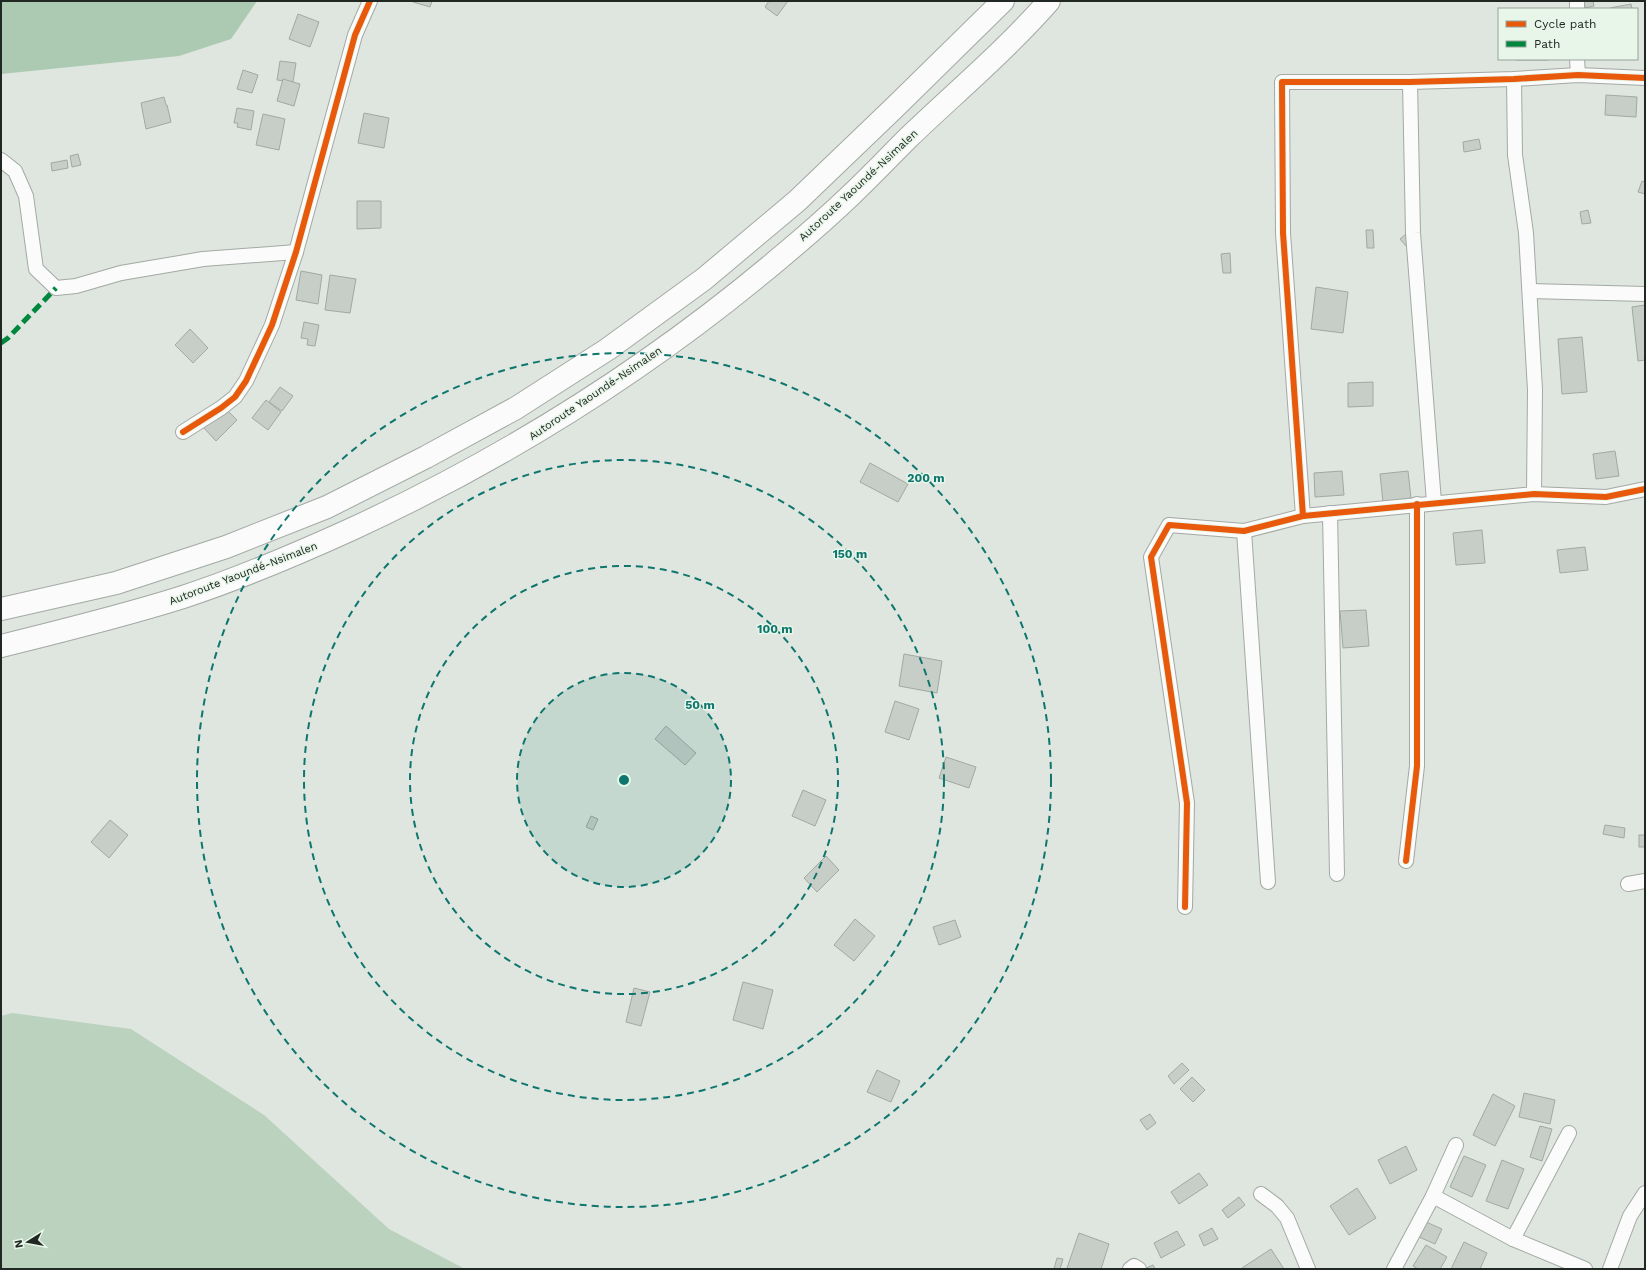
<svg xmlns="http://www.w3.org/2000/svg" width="1646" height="1270" font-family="'Work Sans',sans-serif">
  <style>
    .green { fill: #bad2be }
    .forest { fill: #abcab1 }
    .building { fill: #c7cec8; stroke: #a2a8a2 }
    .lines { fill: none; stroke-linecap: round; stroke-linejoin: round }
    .street-casing { stroke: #a3a9a4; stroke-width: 16 }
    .highway-casing { stroke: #a3a9a4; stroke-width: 24 }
    .street { stroke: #fafbfa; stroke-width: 14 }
    .highway { stroke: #fafbfa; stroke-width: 22 }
    .quiet { stroke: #00873e; stroke-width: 5; stroke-dasharray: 10 5; stroke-linecap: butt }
    .cycleway-casing { stroke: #e7f6e9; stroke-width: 8 }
    .cycleway { stroke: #e8590c; stroke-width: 6 }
    .ring { fill: none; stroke: #0f766e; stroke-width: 2; stroke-dasharray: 7 5 }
    .labels { text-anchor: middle; stroke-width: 3; stroke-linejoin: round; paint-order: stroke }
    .street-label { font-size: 11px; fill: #212722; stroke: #e7f6e9 }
    .centre { fill: #0f766e; stroke: #e7f6e9; stroke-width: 2 }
    .ring-label { font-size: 12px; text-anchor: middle; font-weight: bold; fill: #0f766e; stroke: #e7f6e9; stroke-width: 3; stroke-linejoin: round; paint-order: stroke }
  </style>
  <rect width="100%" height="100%" fill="#dee6df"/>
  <!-- green -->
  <polygon class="green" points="12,1013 131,1029 264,1115 389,1229 465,1269 1,1269 1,1016"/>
  <!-- forest -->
  <polygon class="forest" points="1,1 257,1 231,39 179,56 1,74"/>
  <!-- building -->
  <g class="building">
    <polygon points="413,1 432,1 430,7 413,2"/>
    <polygon points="769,1 788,1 777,16 765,7"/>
    <polygon points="1584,1 1593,1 1594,6 1585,8"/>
    <polygon points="1631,4 1632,9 1610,9 1610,8"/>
    <polygon points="298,14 319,22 310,47 289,39"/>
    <rect x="1517" y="59" width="31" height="1"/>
    <polygon points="280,61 296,63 293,82 277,80"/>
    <polygon points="243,70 258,75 252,93 237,89"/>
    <polygon points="283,79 300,84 294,106 277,101"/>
    <polygon points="1606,95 1637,97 1636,117 1605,115"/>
    <polygon points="164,97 166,105 167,105 171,122 146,129 141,103"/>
    <polygon points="237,108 254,111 251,130 237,127 238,123 234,123"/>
    <polygon points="364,113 389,118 384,148 358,143"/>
    <polygon points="263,114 285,119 279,150 256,145"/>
    <polygon points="1479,139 1481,149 1464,152 1463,142"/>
    <polygon points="78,154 81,165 72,167 70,156"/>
    <polygon points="67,160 68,168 52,171 51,163"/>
    <polygon points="1642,181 1645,182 1645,194 1638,192"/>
    <polygon points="357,201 381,201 381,228 357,229"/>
    <polygon points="1588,210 1591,223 1582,224 1580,212"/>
    <polygon points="1366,230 1373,230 1374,248 1367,248"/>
    <polygon points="1406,234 1412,241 1406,246 1400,239"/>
    <polygon points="1230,253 1231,273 1223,273 1221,254"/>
    <polygon points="301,271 322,275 318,304 296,300"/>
    <polygon points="330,275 356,279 350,313 325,310"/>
    <polygon points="1316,287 1348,292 1343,333 1311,329"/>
    <polygon points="1645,305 1645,360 1638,361 1632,307"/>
    <polygon points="304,322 319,325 315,346 307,345 308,339 301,338"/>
    <polygon points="190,329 208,348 193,363 175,345"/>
    <polygon points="1582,337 1587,392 1562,394 1558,339"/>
    <polygon points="1373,382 1373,406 1348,407 1348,383"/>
    <polygon points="280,387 293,396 282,411 269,402"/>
    <polygon points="266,400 281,412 268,430 252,418"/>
    <polygon points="224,407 237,420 216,441 203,427"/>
    <polygon points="1615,451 1619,476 1596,479 1593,454"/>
    <polygon points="870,463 908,484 898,502 860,482"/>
    <polygon points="1342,471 1344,495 1315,497 1314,473"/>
    <polygon points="1408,471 1411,498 1383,502 1380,474"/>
    <polygon points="1482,530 1485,563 1456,565 1453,533"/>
    <polygon points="1585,547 1588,570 1560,573 1557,550"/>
    <polygon points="1366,610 1369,646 1343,648 1340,611"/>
    <polygon points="904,654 942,661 937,693 899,686"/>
    <polygon points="895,701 919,709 909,740 885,732"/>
    <polygon points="666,726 696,753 685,765 655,739"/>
    <polygon points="946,757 976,767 969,788 939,778"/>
    <polygon points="803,790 826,800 815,826 792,816"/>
    <polygon points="591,816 598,819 593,830 586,827"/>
    <polygon points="110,820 128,835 109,858 91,842"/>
    <polygon points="1605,825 1625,828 1624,838 1603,834"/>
    <rect x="1639" y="835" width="6" height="12"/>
    <polygon points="826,856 839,870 817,892 804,878"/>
    <polygon points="855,919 875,936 854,961 834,945"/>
    <polygon points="955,920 961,937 939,945 933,927"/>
    <polygon points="743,982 773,990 763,1029 733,1020"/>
    <polygon points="634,988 650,992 641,1026 626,1022"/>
    <polygon points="1182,1063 1189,1070 1174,1084 1168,1076"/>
    <polygon points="877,1070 900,1081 891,1102 867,1092"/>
    <polygon points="1192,1077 1205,1090 1193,1102 1180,1089"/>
    <polygon points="1524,1093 1555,1100 1550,1124 1519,1117"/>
    <polygon points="1493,1094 1515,1106 1495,1146 1473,1135"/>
    <polygon points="1150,1114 1156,1123 1147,1130 1140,1120"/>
    <polygon points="1540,1126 1552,1129 1542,1161 1530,1157"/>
    <polygon points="1406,1146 1417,1170 1390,1184 1378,1160"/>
    <polygon points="1464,1156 1486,1165 1472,1197 1450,1187"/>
    <polygon points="1502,1160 1524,1169 1508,1209 1486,1201"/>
    <polygon points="1199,1173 1208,1185 1179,1204 1171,1192"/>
    <polygon points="1357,1188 1376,1218 1349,1235 1330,1206"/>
    <polygon points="1239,1197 1245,1205 1228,1218 1222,1210"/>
    <polygon points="1426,1222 1442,1229 1435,1244 1419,1237"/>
    <polygon points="1212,1228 1218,1239 1204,1246 1199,1235"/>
    <polygon points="1177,1231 1185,1245 1161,1258 1154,1243"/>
    <polygon points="1079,1233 1109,1244 1101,1269 1070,1269 1067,1268"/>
    <polygon points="1464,1242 1487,1253 1480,1269 1451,1269"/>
    <polygon points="1426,1245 1447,1257 1440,1269 1418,1269 1413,1266"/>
    <polygon points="1271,1249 1284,1269 1242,1269 1242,1268"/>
    <polygon points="1057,1258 1063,1259 1060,1269 1054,1269"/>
    <polygon points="1153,1265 1155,1269 1144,1269"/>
  </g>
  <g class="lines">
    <defs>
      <g id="street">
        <polyline points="1577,1 1577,9"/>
        <polyline points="1577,59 1578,75"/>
        <polyline points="1514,79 1515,155 1526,233 1535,390 1534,494"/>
        <polyline points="1410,82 1413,233 1434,502"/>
        <polyline points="1,160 15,171 26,196 36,269 56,288 76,286 121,273 203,259 296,252"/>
        <polyline points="1530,291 1645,294"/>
        <polyline points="183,432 221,408 235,397 246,381 272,325 296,252 355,35 370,1"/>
        <polyline points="1330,513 1337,874"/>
        <polyline points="1303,516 1283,233 1282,82 1410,82 1514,79 1578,75 1645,78"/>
        <polyline points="1244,531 1268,882"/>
        <polyline points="1406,861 1417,766 1417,504"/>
        <polyline points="1628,884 1645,881"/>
        <polyline points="1185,907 1187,803 1151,557 1169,525 1244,531 1303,516 1534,494 1606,497 1645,489"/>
        <polyline points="1261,1194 1277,1206 1287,1218 1308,1269"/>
        <polyline points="1433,1196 1513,1239 1585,1269"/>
        <polyline points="1513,1239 1569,1133"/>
        <polyline points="1130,1269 1134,1266 1139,1269"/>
        <polyline points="1394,1269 1433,1196 1456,1145"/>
        <polyline points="1610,1269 1630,1216 1645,1193"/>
      </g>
      <g id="highway">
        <polyline points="1,609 116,583 226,547 327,507 426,457 516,408 608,349 704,279 797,201 894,108 1003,1"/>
        <path d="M1,646C62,631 123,616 183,597C241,578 297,554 352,529C506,458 651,367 781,257C805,237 829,216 851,195C871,176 890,156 909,137C956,92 1006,50 1049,1"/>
      </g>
    </defs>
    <!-- street casing -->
    <use href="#street" class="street-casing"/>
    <!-- highway casing -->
    <use href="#highway" class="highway-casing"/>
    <!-- street -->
    <use href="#street" class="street"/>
    <!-- highway -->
    <use href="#highway" class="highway"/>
    <!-- quiet -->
    <polyline class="quiet" points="1,343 8,338 56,288"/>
    <defs>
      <g id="cycleway">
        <polyline points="183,432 221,408 235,397 246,381 272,325 296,252 355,35 370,1"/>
        <polyline points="1303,516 1283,233 1282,82 1410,82 1514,79 1578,75 1645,78"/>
        <polyline points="1406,861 1417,766 1417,504"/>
        <polyline points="1185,907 1187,803 1151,557 1169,525 1244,531 1303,516 1534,494 1606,497 1645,489"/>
      </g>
    </defs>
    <!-- cycleway casing -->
    <use href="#cycleway" class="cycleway-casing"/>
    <!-- cycleway -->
    <use href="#cycleway" class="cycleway"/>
  </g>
  <!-- distance rings -->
  <circle cx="624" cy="780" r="107" fill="#0f766e" fill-opacity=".12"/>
  <g class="ring">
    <circle cx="624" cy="780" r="107"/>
    <circle cx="624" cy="780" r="214"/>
    <circle cx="624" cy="780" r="320"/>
    <circle cx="624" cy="780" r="427"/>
  </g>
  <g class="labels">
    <!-- street labels -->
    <g class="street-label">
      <text transform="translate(858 185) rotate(-43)" y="4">Autoroute Yaoundé-Nsimalen</text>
      <text transform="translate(595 393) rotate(-34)" y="4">Autoroute Yaoundé-Nsimalen</text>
      <text transform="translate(243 573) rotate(-21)" y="4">Autoroute Yaoundé-Nsimalen</text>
    </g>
  </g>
  <circle cx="624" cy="780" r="6" class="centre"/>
  <g class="ring-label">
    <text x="926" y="482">200 m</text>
    <text x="850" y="558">150 m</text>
    <text x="775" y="633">100 m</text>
    <text x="700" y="709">50 m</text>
  </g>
  <!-- border -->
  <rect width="1646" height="1270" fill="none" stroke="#212722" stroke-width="4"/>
  <!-- legend -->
  <rect x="1498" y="8" width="140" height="52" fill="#e7f6e9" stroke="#98a399"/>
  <rect x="1506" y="21" width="20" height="6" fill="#e8590c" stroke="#98a399"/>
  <text x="1534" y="28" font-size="12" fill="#212722">Cycle path</text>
  <rect x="1506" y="41" width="20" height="6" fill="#00873e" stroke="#98a399"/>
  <text x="1534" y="48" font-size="12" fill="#212722">Path</text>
  <!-- north arrow -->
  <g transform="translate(28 1242) rotate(259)" stroke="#e7f6e9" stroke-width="3" paint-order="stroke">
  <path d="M0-3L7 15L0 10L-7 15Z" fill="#212722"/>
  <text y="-6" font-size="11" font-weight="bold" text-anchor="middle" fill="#212722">N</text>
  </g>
</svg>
